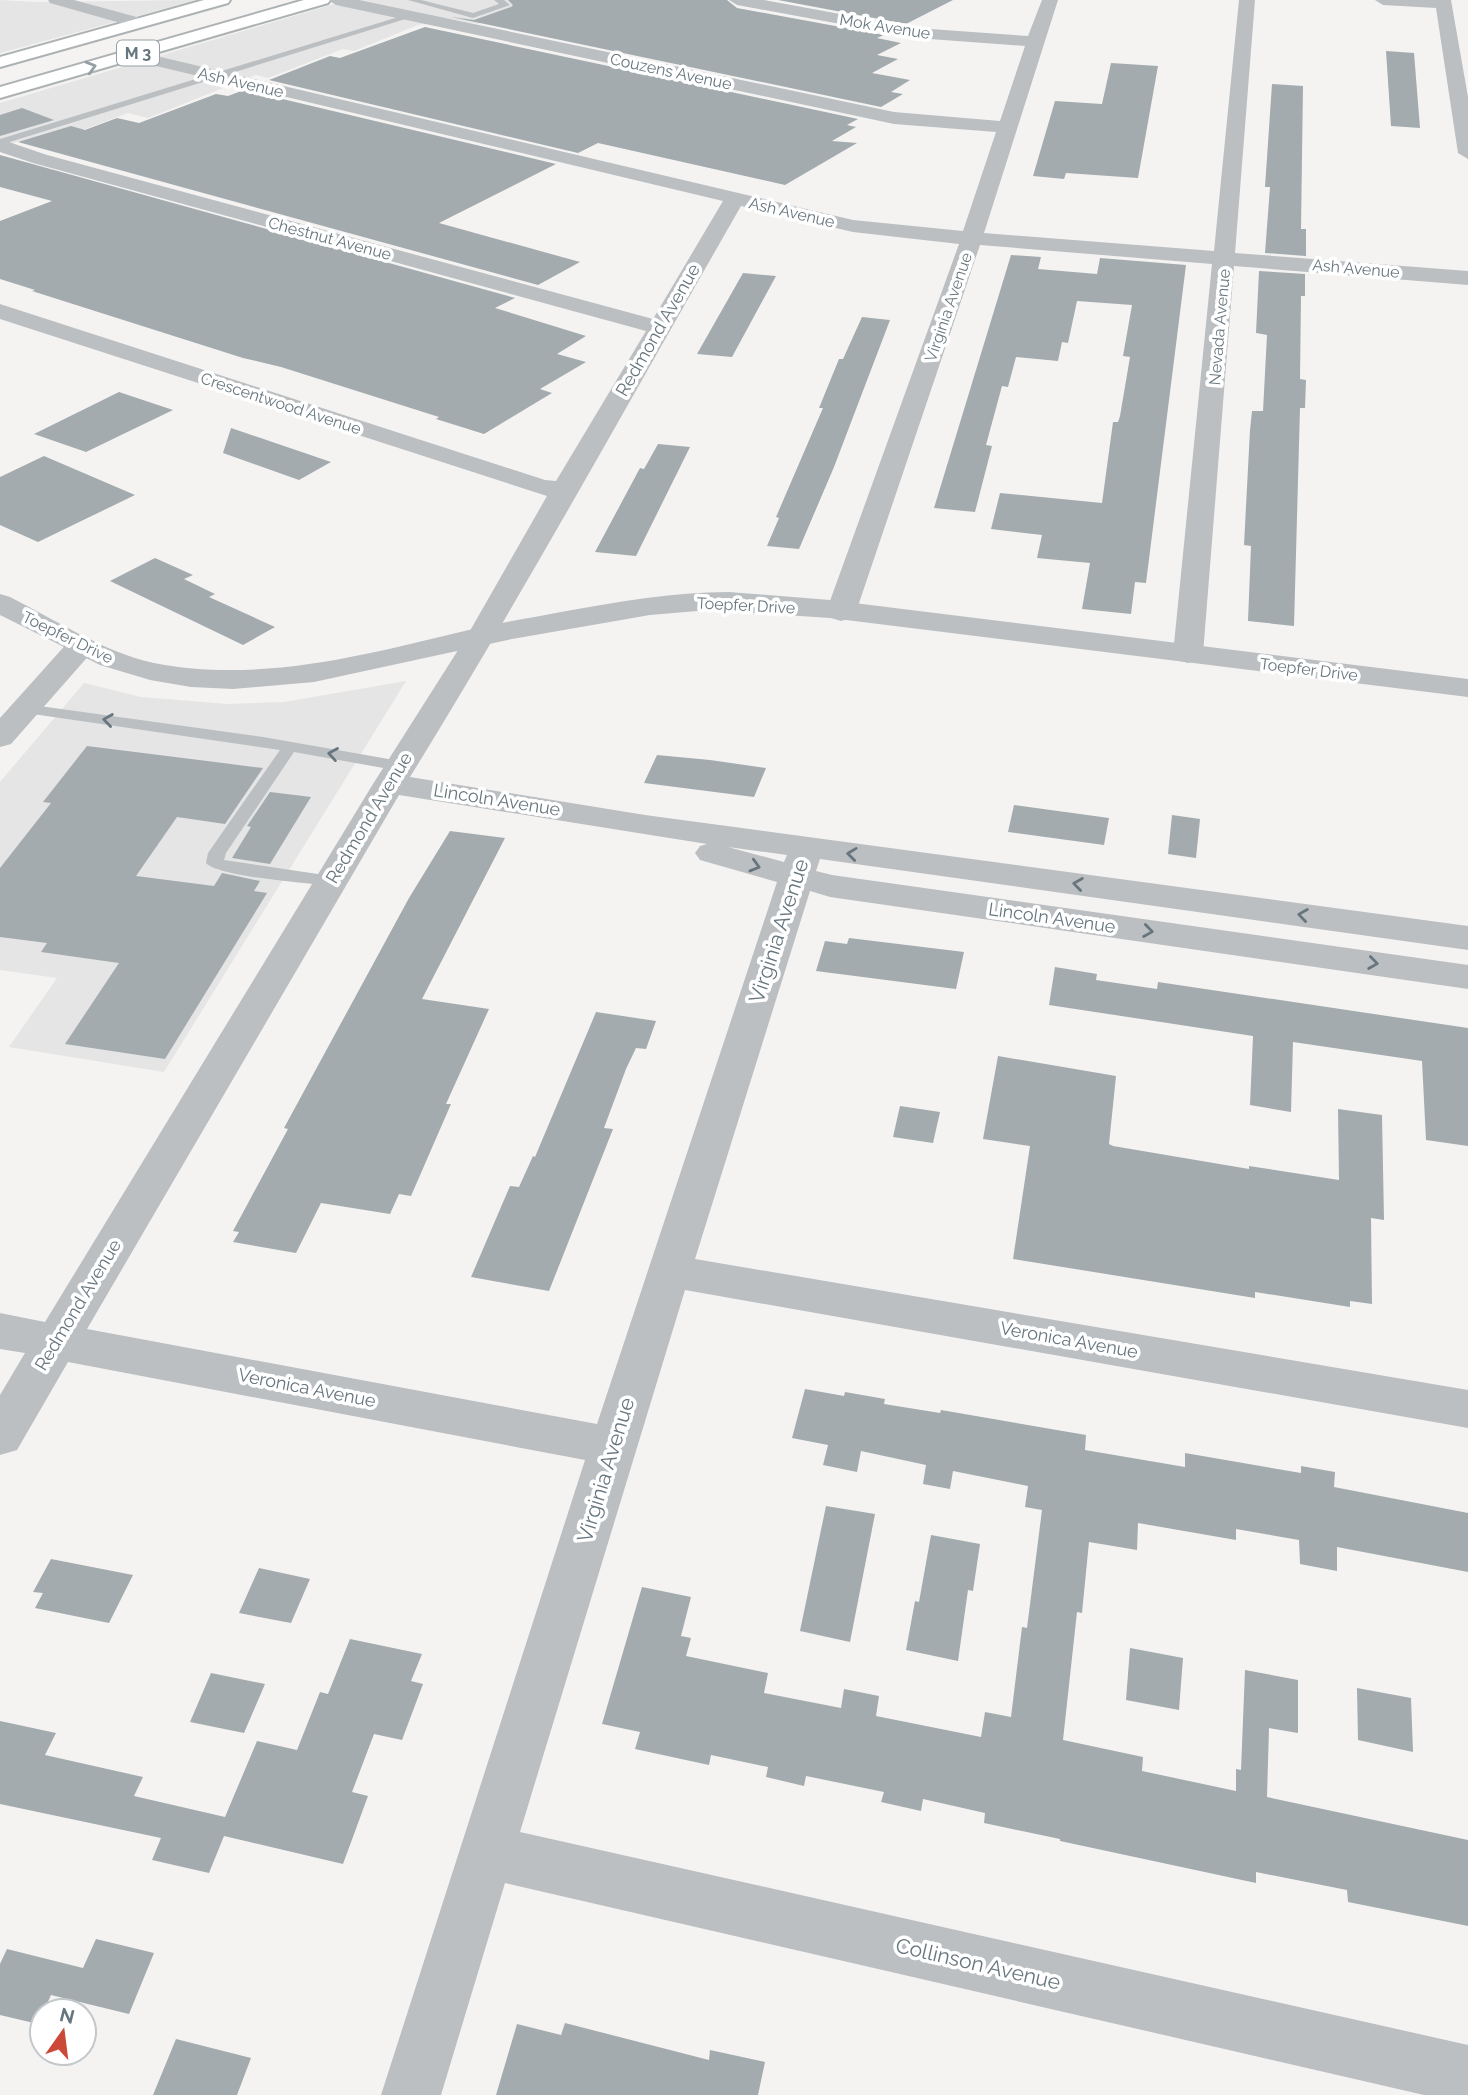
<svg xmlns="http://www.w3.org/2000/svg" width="1468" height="2095" font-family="Raleway,sans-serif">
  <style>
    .built { fill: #e4e5e4 }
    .building { fill: #a3abaf }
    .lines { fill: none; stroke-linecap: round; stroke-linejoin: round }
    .primary-casing { stroke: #adb2b4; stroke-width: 4 }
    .service { fill: #bbbfc2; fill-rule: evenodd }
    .minor { fill: #bbbfc2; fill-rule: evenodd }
    .tertiary { fill: #bbbfc2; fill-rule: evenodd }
    .primary { fill: #fff; fill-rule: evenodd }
    .oneway { stroke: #959fa5 }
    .oneway2 { stroke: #67767e }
    .labels { text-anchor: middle; stroke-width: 7; stroke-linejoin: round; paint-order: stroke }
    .far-street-label { font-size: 16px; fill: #67767e; stroke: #fff }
    .shield { fill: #fff; stroke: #959fa5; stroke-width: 2 }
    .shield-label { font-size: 16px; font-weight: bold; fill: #67767e }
    .street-label { font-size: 18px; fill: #67767e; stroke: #fff }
    .near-street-label { font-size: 21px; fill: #67767e; stroke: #fff }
  </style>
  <rect width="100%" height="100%" fill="#f4f3f1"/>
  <!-- built -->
  <g class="built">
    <polygon points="0,0 36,2 196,0 0,53"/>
    <polygon points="348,0 541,0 478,24 446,18 418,25 354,51 343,49 268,78 256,75 148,118 128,113 40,146 20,141 0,147 0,103"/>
    <polygon points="406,681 164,1072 9,1047 57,978 0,970 0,782 84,683 141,697 227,704 284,702"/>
  </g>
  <!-- building -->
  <g class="building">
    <polygon points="508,0 727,0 737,8 884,35 877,38 901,43 877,55 898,59 872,73 910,80 891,92 903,94 881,107 451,17 474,20 511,7 513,5"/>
    <polygon points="778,0 953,0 906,24"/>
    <polygon points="425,27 858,119 847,125 856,127 832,141 857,143 785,185 598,143 578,153 269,80 330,56 340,58"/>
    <polygon points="1386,51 1414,53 1420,128 1391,126"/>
    <polygon points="1111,63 1158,66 1138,178 1066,173 1064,179 1033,176 1055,101 1102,104"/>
    <polygon points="1272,84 1303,86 1301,229 1306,229 1306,256 1265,253 1270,187 1265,187"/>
    <polygon points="244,90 556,164 439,223 580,262 538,285 18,142 71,126 85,130 117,118 139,123 216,94 228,96"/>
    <polygon points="22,108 54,120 0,136 0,115"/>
    <polygon points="0,155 515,298 495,308 586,336 557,354 586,362 540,389 552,393 484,434 436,419 439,417 281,367 243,358 32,291 35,290 0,279 0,221 52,201 0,187"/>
    <polygon points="1011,255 1041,257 1038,269 1097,274 1100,258 1186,265 1146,583 1135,582 1131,614 1082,609 1090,563 1037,558 1042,535 991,529 1000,493 1102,503 1113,422 1118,422 1120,416 1130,357 1123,356 1132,305 1077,301 1068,343 1062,342 1058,361 1016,357 1008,387 1002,386 986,445 992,446 975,512 934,508"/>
    <polygon points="1259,271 1305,274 1305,296 1301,296 1300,379 1306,380 1305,408 1300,408 1294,626 1248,621 1251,546 1244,545 1250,430 1252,411 1263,411 1267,335 1256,333"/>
    <polygon points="743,273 776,276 732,357 697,354"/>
    <polygon points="862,317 890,320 834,467 799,549 767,546 779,518 776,517 823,408 819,408 839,359 843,359"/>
    <polygon points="119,392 173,410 86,452 34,434"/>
    <polygon points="231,428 331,462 299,480 223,453"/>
    <polygon points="658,444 690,447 636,556 595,552 640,468 644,469"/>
    <polygon points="44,456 135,495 38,542 0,525 0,477"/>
    <polygon points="155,558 193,575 184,579 215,594 209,597 275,627 243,645 110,581"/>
    <polygon points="87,746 263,768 225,824 177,817 136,876 214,886 222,873 260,881 254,891 267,893 165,1059 65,1044 119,963 41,952 47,943 0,937 0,868 51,803 43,802"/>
    <polygon points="657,755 710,760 766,768 754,797 644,783"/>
    <polygon points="270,792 311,797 270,864 232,858 251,827 247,826"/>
    <polygon points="1014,805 1109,818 1104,845 1008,832"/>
    <polygon points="1172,815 1200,819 1196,858 1168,854"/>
    <polygon points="450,831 505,838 422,999 489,1009 446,1104 451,1104 411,1196 399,1194 390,1214 321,1203 296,1253 233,1242 239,1232 233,1231 288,1129 284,1128 409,898"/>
    <polygon points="849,938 964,952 956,989 816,971 825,941 847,944"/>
    <polygon points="1055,967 1097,974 1096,980 1157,989 1158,982 1468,1028 1468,1146 1426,1140 1422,1061 1293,1042 1291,1112 1250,1105 1253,1036 1049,1005"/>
    <polygon points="596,1012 656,1021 646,1049 636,1048 626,1069 604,1128 613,1129 549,1291 471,1277 510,1186 519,1187 533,1156 535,1157"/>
    <polygon points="998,1056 1116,1076 1109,1144 1113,1146 1249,1169 1249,1166 1339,1180 1338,1109 1382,1115 1384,1220 1371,1218 1372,1304 1350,1301 1350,1307 1255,1292 1255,1298 1013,1259 1030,1146 983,1139"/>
    <polygon points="900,1106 940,1112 933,1143 893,1137"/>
    <polygon points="805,1389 844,1396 845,1392 885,1399 884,1404 940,1413 941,1410 1086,1435 1085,1450 1185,1467 1185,1453 1301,1473 1301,1466 1335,1472 1334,1487 1468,1513 1468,1572 1337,1547 1337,1571 1300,1564 1299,1540 1236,1529 1236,1540 1138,1523 1137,1550 1089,1542 1082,1613 1077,1612 1063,1740 1143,1757 1142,1771 1236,1791 1236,1769 1241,1770 1245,1670 1298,1680 1298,1733 1269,1728 1267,1797 1468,1840 1468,1926 1348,1902 1347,1890 1256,1872 1256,1883 1060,1841 1060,1839 984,1823 985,1813 923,1799 921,1811 881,1802 884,1792 806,1776 804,1786 766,1777 768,1767 711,1755 709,1765 635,1749 640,1732 602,1724 642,1587 691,1597 681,1636 691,1638 686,1656 768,1673 764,1693 841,1708 844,1689 879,1696 876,1716 981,1737 985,1712 1011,1717 1022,1627 1027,1628 1042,1510 1025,1507 1028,1486 953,1471 950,1489 923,1484 926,1465 861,1451 857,1472 823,1465 828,1445 792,1438"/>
    <polygon points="826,1506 875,1514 850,1642 800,1631"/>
    <polygon points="931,1535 980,1544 973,1591 968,1590 958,1661 906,1650 915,1601 919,1602"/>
    <polygon points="51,1559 133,1575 109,1623 35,1608 43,1593 33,1592"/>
    <polygon points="259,1568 310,1579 291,1623 239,1613"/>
    <polygon points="350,1639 422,1654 411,1681 423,1684 402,1740 374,1734 352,1792 368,1796 343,1864 224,1836 209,1873 152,1860 161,1838 0,1804 0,1721 56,1733 45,1755 143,1777 134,1796 225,1817 257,1741 297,1750 320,1692 328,1694"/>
    <polygon points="1130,1648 1183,1658 1179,1710 1126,1700"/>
    <polygon points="211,1673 265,1684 244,1733 190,1722"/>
    <polygon points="1357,1688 1411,1698 1413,1752 1358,1740"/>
    <polygon points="96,1939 154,1953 129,2014 51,1995 38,2024 0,2015 0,1964 7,1949 83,1968"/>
    <polygon points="565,2023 709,2060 710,2050 765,2062 758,2095 496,2095 517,2024 561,2035"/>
    <polygon points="176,2039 251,2058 237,2095 153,2095"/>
  </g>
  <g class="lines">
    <defs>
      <g id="primary">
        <polygon points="204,0 230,0 228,3 0,67 0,57"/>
        <polygon points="304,0 330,0 328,3 0,98 0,87"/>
      </g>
    </defs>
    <!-- primary casing -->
    <use href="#primary" class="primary-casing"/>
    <!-- service -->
    <g class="service">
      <polygon points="408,0 421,0 473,13 499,4 494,0 504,0 510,5 473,18"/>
      <polygon points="408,14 415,16 0,145 0,139"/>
      <path d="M25,704L263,737L400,761L408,766L400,771L294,752L226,853L224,860L331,876L340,881L331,886C308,883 219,877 206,863L208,853L280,750L19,712L17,709Z"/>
    </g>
    <!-- minor -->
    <g class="minor">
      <polygon points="48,0 74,0 144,19 146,23 138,28 50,3"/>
      <path d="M328,0H359L894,112L1000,121L1025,46L916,38L737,5L729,0H764L916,28L1028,36L1042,0H1058L984,233L1214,251L1239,0H1255L1235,253L1468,271V285L1234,266L1203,654L1199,660L1188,663L1177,660L1173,654L1212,264L980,245L856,612L851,618L841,621L831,618L826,612L959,244L853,232L741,206C632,396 526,589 410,777L645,815L1468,926V950L820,859L816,871L832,875L1468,965V989L830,897L810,891L695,1259L1468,1390V1428L685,1290L520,1832L1468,2045V2095H1424L505,1883L441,2095H381L585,1460L68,1362L17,1450L0,1455V1395L25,1353L0,1349V1313L45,1322L373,784L467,636L547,496L0,319V304L545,480L556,481L646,331L33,163L0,152V139L47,155L653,319L723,201L131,60L122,55L131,50L853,220L963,231L996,132L894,124L336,5ZM399,795L707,844L700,846L695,853L700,860L777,882L597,1424L87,1329ZM728,847L787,855L784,862Z"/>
      <polygon points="1375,0 1451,0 1468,97 1468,159 1458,153 1436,8 1383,5"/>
      <polygon points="81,637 92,640 96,646 92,652 11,744 0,747 0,718 70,640"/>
    </g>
    <!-- tertiary -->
    <path class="tertiary" d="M729,592L830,600L1468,679V697L830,618L709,610L650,615L512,639L314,682L233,689L191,687L150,680L100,665L0,615V594L10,597C56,620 103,652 154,663C262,684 368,654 473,629C502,622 532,618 561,612C617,602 672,592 729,592Z"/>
    <!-- primary -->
    <use href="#primary" class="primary"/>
  </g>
  <!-- one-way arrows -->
  <defs><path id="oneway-chevron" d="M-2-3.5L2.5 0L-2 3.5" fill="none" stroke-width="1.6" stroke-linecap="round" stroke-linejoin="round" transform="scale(1.75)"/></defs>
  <use class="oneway" href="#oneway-chevron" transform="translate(91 67) rotate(-16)"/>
  <g class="oneway2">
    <use href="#oneway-chevron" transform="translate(108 720) rotate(-172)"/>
    <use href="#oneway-chevron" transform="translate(333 754) rotate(-170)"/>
    <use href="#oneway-chevron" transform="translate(852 854) rotate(-173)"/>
    <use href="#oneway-chevron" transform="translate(755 866) rotate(16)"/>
    <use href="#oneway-chevron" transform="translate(1078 884) rotate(-172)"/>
    <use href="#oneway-chevron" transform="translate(1303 915) rotate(-172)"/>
    <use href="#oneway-chevron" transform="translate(1148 931) rotate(8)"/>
    <use href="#oneway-chevron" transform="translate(1373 963) rotate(8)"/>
  </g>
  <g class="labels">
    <!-- far-street labels -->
    <g class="far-street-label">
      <text transform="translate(885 26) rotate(9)" y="6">Mok Avenue</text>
      <text transform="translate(671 71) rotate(12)" y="6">Couzens Avenue</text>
      <text transform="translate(241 82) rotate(13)" y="6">Ash Avenue</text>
      <text transform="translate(792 212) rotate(13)" y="6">Ash Avenue</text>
      <text transform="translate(330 238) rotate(15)" y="6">Chestnut Avenue</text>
      <text transform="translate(1356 268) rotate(5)" y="6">Ash Avenue</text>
      <text transform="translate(948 307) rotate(-71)" y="6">Virginia Avenue</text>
      <text transform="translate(1219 327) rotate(-85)" y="6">Nevada Avenue</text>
      <text transform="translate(281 403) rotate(18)" y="6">Crescentwood Avenue</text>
      <text transform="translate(746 605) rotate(3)" y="6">Toepfer Drive</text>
      <text transform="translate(68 637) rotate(26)" y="6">Toepfer Drive</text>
      <text transform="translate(1309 669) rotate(7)" y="6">Toepfer Drive</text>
    </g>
    <!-- shield labels -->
    <rect class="shield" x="117" y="40.5" width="42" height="25" rx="5"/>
    <g class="shield-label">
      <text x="138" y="59">M 3</text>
    </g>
    <!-- street labels -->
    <g class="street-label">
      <text transform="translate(658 330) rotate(-60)" y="6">Redmond Avenue</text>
      <text transform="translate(497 800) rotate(9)" y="6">Lincoln Avenue</text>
      <text transform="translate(369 818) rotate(-59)" y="6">Redmond Avenue</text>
      <text transform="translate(1052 918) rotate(8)" y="6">Lincoln Avenue</text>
      <text transform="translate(78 1305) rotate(-59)" y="6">Redmond Avenue</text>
      <text transform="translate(1069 1340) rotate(10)" y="6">Veronica Avenue</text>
      <text transform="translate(307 1388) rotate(11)" y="6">Veronica Avenue</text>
    </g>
    <!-- near-street labels -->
    <g class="near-street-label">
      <text transform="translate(779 931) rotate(-72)" y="7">Virginia Avenue</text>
      <text transform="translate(606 1470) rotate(-73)" y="7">Virginia Avenue</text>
      <text transform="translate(978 1964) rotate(13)" y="7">Collinson Avenue</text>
    </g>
  </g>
  <!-- north arrow -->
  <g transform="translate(63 2032) rotate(14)"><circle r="33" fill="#ffffff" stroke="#c2c8cb" stroke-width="2"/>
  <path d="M0-5L12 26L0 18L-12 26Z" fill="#cc4838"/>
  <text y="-10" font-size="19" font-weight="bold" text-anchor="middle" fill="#67767e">N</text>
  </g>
</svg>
